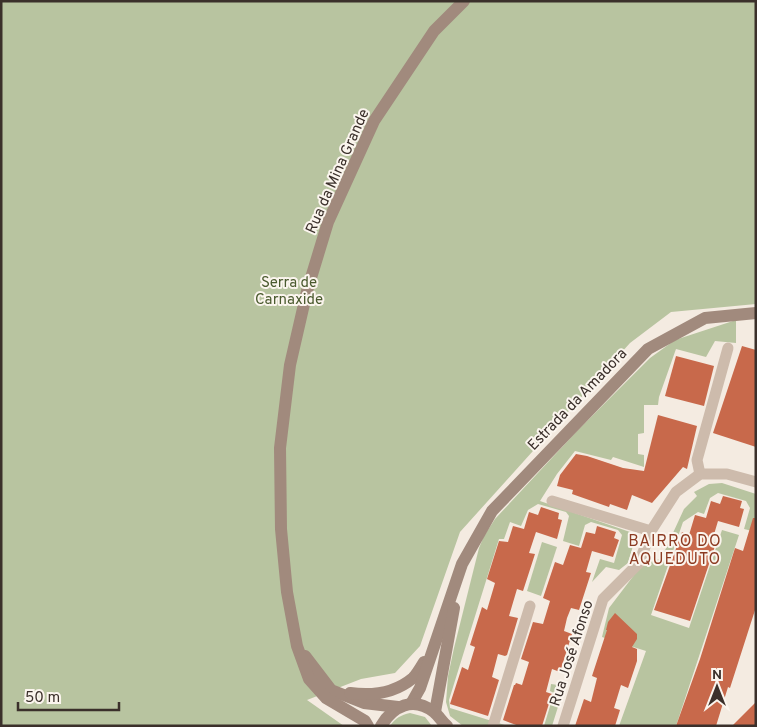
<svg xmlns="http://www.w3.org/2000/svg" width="757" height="727" font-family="Overpass,sans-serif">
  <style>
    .green { fill: #b8c4a0 }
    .building { fill: #c8694b }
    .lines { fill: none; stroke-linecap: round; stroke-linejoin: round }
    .street { stroke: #cdbbac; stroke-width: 11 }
    .secondary { stroke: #a18a7d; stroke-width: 12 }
    .labels { text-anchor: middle; stroke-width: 4; stroke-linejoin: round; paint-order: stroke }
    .street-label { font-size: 15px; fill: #3b302b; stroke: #fbf5ee }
    .park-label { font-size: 15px; fill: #4a5a2e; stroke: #fbf5ee }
    .neighbourhood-label { font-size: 16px; letter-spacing: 1px; fill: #8c3b22; stroke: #fbf5ee }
  </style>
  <rect width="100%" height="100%" fill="#f4ebe1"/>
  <!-- green -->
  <g class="green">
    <polygon points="1,1 756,1 756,304 671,312 630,343 460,532 420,646 395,673 361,679 307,700 344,726 1,726"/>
    <polygon points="736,320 736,343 715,341 706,357 676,349 659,397 658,405 644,405 644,433 638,434 638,454 644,455 644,467 613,457 611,460 575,451 557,474 540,501 630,532 635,539 628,563 619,570 606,567 592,582 600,559 614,563 622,535 618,530 591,522 585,525 579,546 563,541 569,516 566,512 538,504 528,510 521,526 510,522 504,539 499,539 449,700 450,708 508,726 463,726 450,716 446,702 448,676 454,648 479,548 484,536 495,519 578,430 650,358 675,340"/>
    <polygon points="722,483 756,494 756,532 744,529 750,508 746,501 718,493 710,498 704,514 698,512 683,522 651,615 689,628 722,530 739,535 676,726 619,726 646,651 602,637 609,608 644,562 661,559 684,509 697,496 694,492 709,484"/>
    <polygon points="542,542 557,547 541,596 527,591"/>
    <polygon points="551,684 558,685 563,688 563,691 552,726 544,726 554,693 550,691"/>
    <path d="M410,713L425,717L432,726H390C395,718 401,715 410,713Z"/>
  </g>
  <!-- building -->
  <g class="building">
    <polygon points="742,346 756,350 756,447 713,433"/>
    <polygon points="676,356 714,366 704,406 665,396"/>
    <polygon points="658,415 697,426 687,469 683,467 652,503 632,495 627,510 610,504 609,507 572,494 573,490 557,486 560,475 576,454 587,456 623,468 644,471"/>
    <polygon points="723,496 742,501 740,508 744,509 739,527 718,521 712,541 716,543 690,621 654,610 682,532 689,535 695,515 706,518 711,501 720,504"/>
    <polygon points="541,507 559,513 558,519 562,520 557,539 536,532 529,553 535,554 523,591 517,589 509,616 518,618 507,655 505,656 498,654 492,677 499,680 488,716 450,704 462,667 468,670 475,647 470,645 482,607 487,610 495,583 487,579 499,541 508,542 513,526 524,529 529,512 538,515"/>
    <polygon points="753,518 756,518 756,607 730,688 728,687 716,726 676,726 700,659 735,548 743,551"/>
    <polygon points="597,526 616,532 614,538 619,540 613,557 592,551 586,572 591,573 579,610 571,608 567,618 564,631 572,634 560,672 552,669 546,692 552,694 542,726 519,726 503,720 514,685 515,685 516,683 522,685 529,662 521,659 533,622 543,624 550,601 543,598 555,562 563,565 570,545 581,548 586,532 595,534"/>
    <polygon points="615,613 637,634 637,639 632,647 637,649 637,661 628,688 621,685 614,708 620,710 615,726 575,726 584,699 591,702 597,678 592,676 607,630 606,630 608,622"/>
    <polygon points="756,702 756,726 732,726"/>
  </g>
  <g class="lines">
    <!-- street -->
    <g class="street">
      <polyline points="700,474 697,460 728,348"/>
      <polyline points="552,501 651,531"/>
      <polyline points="493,726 530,606"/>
      <polyline points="563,726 603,599 639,563 651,531 676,492 700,474 727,474 756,482"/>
    </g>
    <!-- secondary -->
    <g class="secondary">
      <polyline points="305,656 331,690 364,703 398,707"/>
      <path d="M350,693C372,696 395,693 413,678C417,674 421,667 424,662"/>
      <polyline points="411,704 420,688 462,564 492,511 648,349 705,318 756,313"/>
      <polyline points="435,712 454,608"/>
      <polyline points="368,726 365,721 326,698 309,679 297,646 287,592 281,529 280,448 290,365 307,291 328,222 374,121 434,31 464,1"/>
      <path d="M381,726C393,706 413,696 434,712C439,716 442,722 447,726"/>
    </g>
  </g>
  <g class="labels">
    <!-- street labels -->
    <g class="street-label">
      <text transform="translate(337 171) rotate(-66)" y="5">Rua da Mina Grande</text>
      <text transform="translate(577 399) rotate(-46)" y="5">Estrada da Amadora</text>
      <text transform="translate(571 653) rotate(-72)" y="5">Rua José Afonso</text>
    </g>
    <!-- park labels -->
    <g class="park-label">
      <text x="289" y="287">Serra de<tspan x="289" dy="17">Carnaxide</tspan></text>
    </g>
    <!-- neighbourhood labels -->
    <g class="neighbourhood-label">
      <text x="675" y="546">BAIRRO DO<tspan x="675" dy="18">AQUEDUTO</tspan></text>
    </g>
  </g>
  <!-- border -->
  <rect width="757" height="727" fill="none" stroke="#3b302b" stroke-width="5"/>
  <!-- north arrow -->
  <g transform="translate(717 687)" stroke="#fbf5ee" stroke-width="4" paint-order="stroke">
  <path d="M0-4L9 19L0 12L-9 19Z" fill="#3b302b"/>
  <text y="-8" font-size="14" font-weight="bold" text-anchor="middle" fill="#3b302b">N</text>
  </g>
  <!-- scale -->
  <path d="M18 702v8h101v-8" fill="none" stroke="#3b302b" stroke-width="2.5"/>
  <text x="25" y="702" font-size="15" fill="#3b302b" stroke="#fbf5ee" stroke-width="4" paint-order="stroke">50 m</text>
</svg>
